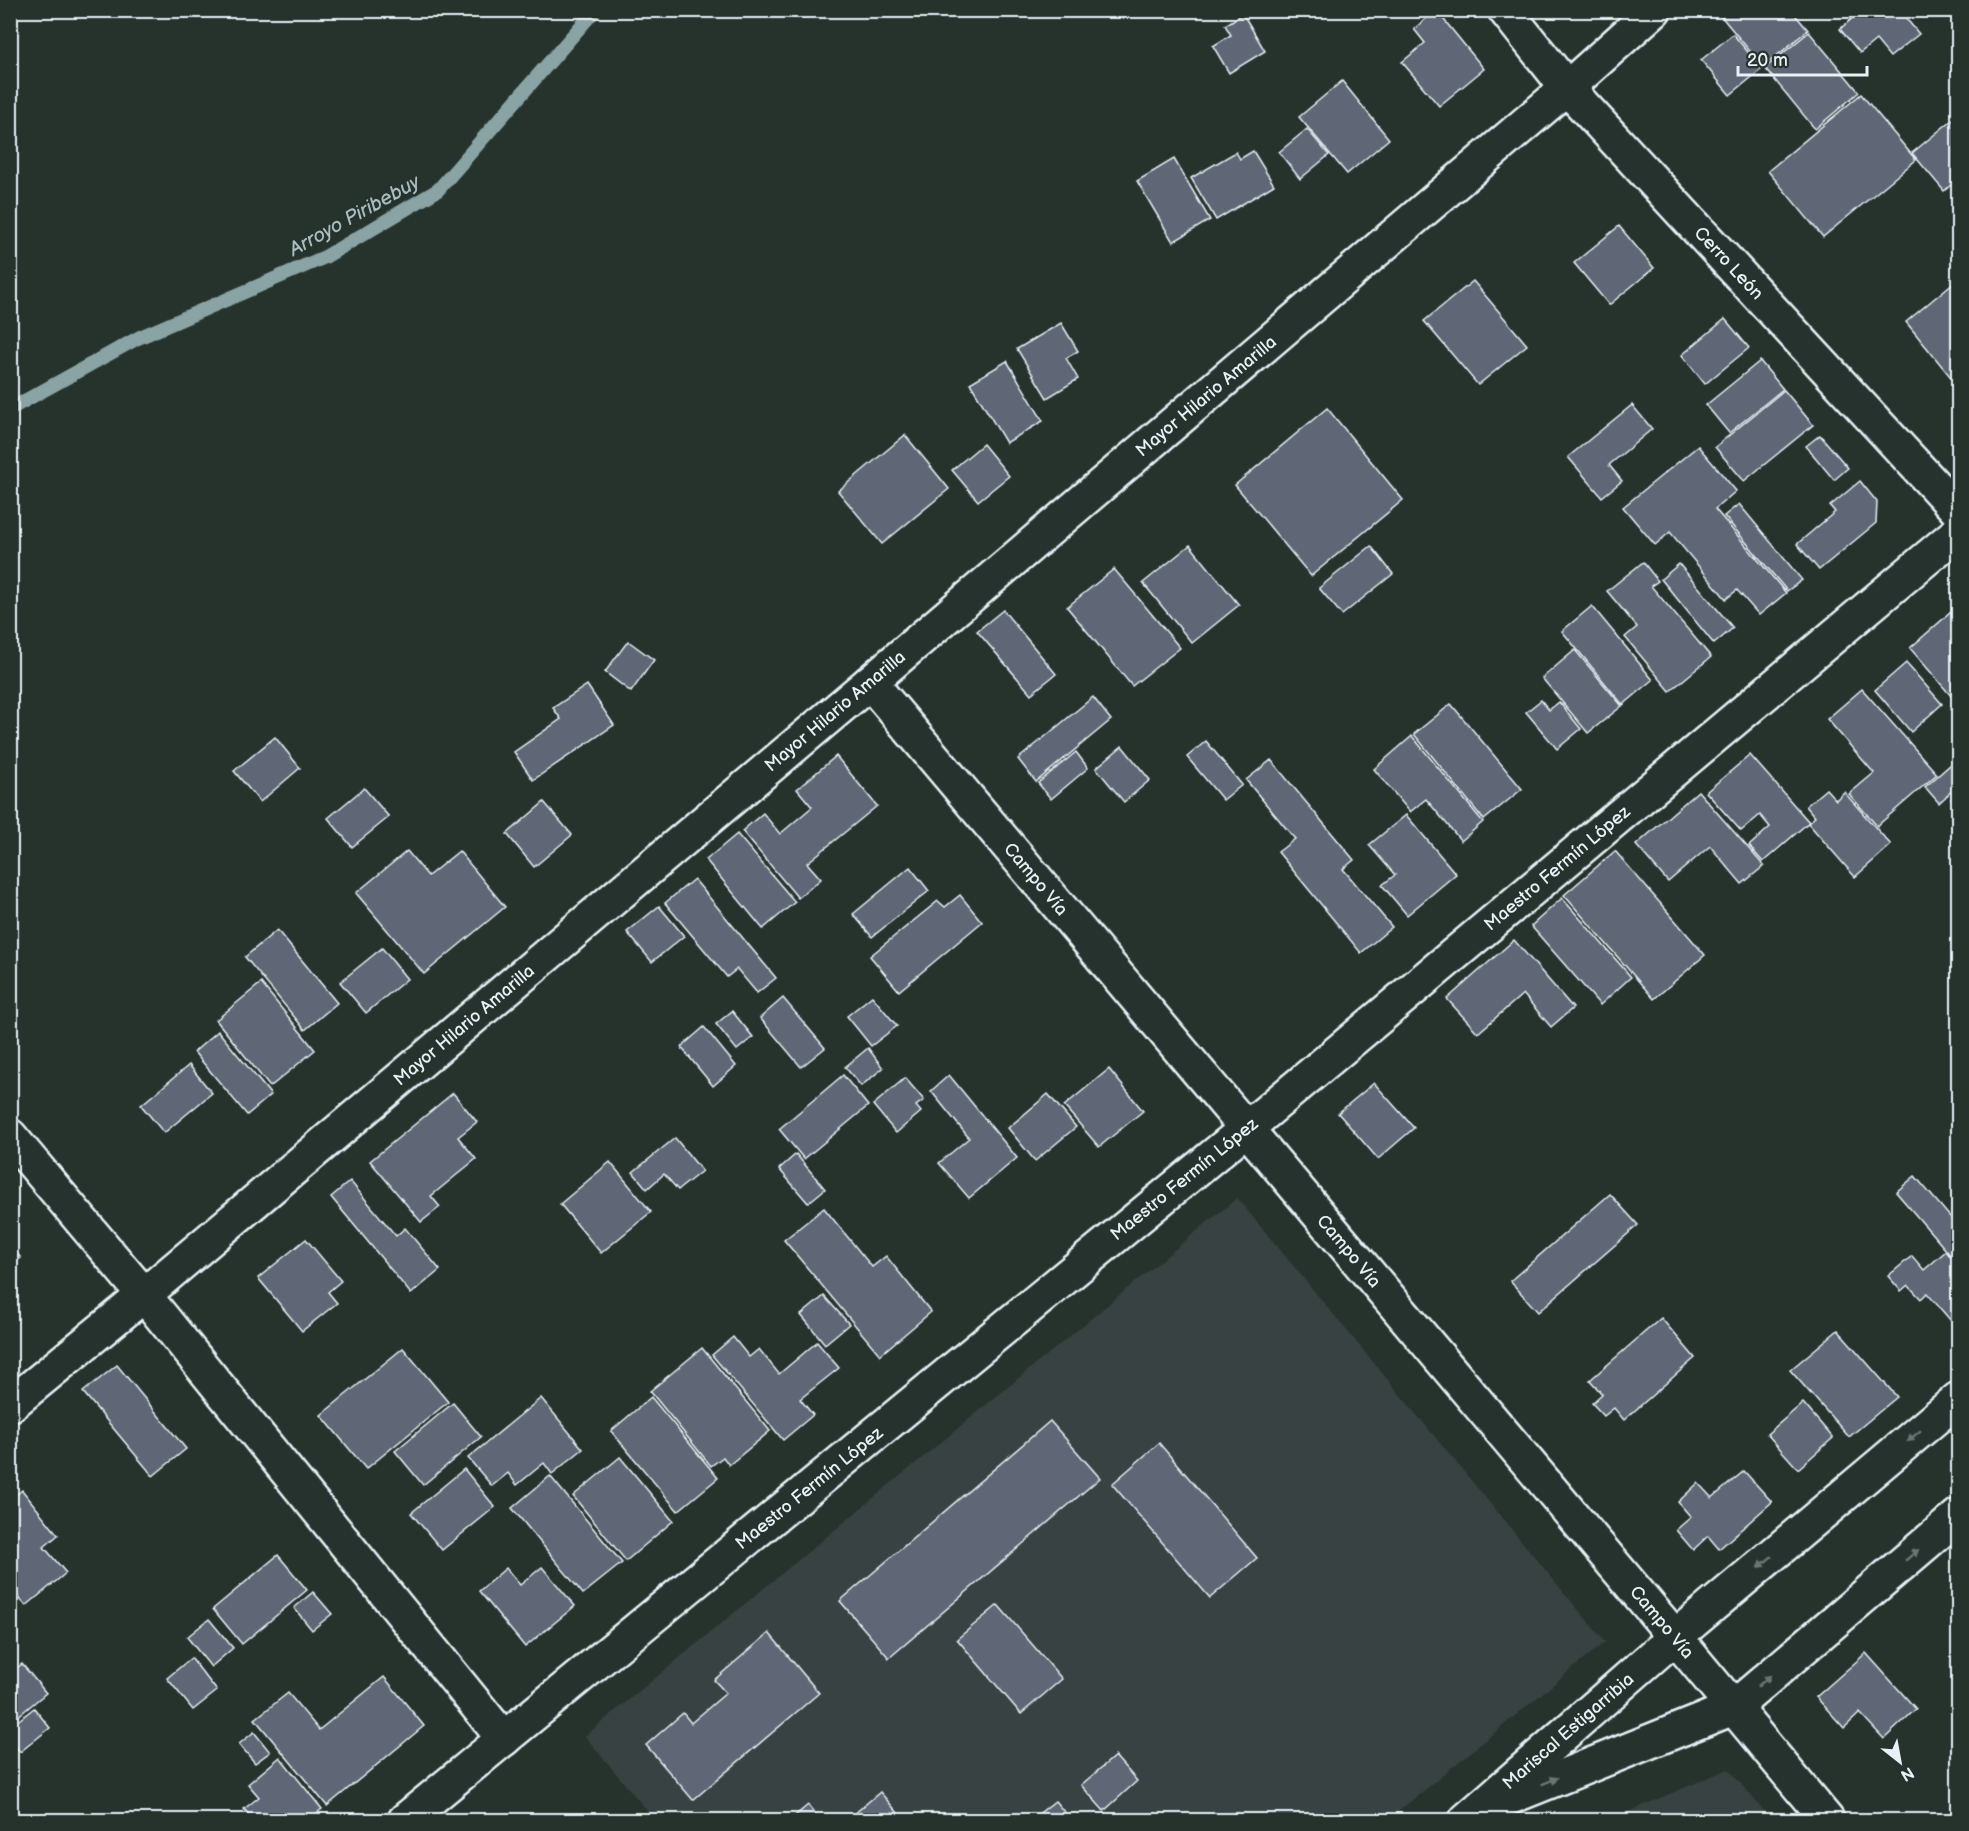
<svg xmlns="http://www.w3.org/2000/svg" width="1969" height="1831" font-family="'Balsamiq Sans',sans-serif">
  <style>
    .built { fill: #374242 }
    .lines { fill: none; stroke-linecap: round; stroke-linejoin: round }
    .stream { stroke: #8aa4a6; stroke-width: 14 }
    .building { fill: #5f6674; stroke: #e8f1f8; stroke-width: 1.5 }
    .street-casing { stroke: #e8f1f8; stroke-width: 38 }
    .street { stroke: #26332d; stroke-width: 33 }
    .oneway { fill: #6a7674 }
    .labels { text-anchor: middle; stroke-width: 4.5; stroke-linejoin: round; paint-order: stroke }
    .street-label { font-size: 18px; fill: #e8f1f8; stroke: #26332d }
    .water-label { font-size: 20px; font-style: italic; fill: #a9bdc1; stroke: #26332d }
  </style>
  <rect width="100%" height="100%" fill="#26332d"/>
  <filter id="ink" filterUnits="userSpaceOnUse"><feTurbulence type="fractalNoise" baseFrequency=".0167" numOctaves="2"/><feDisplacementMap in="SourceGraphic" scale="12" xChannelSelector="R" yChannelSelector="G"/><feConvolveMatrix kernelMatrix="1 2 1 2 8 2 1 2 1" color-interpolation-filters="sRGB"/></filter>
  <g filter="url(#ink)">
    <!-- built -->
    <g class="built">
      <polygon points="1237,1198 1605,1642 1388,1820 655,1820 585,1736"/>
      <polygon points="1728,1769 1772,1820 1609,1820"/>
    </g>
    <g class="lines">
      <!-- stream -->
      <polyline class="stream" points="10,409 138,338 325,257 438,190 595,10"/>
    </g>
    <!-- building -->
    <g class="building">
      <polygon points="1436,10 1484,69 1439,106 1402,62 1425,43 1414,29"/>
      <polygon points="1716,10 1791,10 1808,30 1763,67"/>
      <polygon points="1862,10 1899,10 1919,34 1890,57 1876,40 1860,53 1840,29"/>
      <polygon points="1243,14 1265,51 1229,73 1213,46 1231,35 1225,25"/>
      <polygon points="1809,32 1859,92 1815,129 1765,68"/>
      <polygon points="1733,34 1762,69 1730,95 1701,60"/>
      <polygon points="1342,81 1389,139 1347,174 1299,117"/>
      <polygon points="1861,94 1916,160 1823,237 1768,171"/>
      <polygon points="1958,115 1958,179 1944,191 1912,153"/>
      <polygon points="1307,129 1329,155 1300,179 1279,152"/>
      <polygon points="1253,151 1274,185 1216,220 1191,178 1236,152 1240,159"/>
      <polygon points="1174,159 1210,220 1173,242 1137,181"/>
      <polygon points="1619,226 1654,268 1609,305 1574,263"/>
      <polygon points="1473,281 1527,345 1478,385 1424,321"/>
      <polygon points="1954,282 1958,287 1958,386 1906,322"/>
      <polygon points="1725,319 1749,348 1705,384 1682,355"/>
      <polygon points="1061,323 1078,351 1066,358 1078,379 1047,398 1017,349"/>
      <polygon points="1007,361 1043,421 1006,443 970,383"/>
      <polygon points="1760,361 1783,389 1729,433 1706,405"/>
      <polygon points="1784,390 1813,425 1744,481 1715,447"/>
      <polygon points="1632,405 1652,429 1609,465 1622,481 1602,497 1568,457"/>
      <polygon points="1327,408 1403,500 1311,576 1235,485"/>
      <polygon points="905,435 949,489 882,544 838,491"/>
      <polygon points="1820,435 1848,468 1834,480 1806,446"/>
      <polygon points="983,444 1009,476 978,501 952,470"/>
      <polygon points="1698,446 1736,491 1715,509 1786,593 1759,615 1737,590 1726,599 1670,532 1655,545 1623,507"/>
      <polygon points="1860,481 1877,502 1876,523 1819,570 1797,544 1835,512 1830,506"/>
      <polygon points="1739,504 1802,580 1787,591 1724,516"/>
      <polygon points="1190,545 1239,605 1192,643 1143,583"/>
      <polygon points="1371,546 1393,574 1342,615 1319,588"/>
      <polygon points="1643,562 1658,581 1651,586 1711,657 1670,691 1625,637 1637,627 1607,591"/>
      <polygon points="1679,564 1733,628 1714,644 1661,579"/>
      <polygon points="1114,569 1180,648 1132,686 1067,607"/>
      <polygon points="1592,606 1653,680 1623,705 1562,631"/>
      <polygon points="1958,606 1958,704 1910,648"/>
      <polygon points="1003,610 1056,674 1031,694 977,631"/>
      <polygon points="628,641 654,660 631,692 605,672"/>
      <polygon points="1575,650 1622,706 1588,733 1542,678"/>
      <polygon points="1906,663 1942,704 1911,732 1875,690"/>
      <polygon points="587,685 614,725 533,780 514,752 561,719 553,708"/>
      <polygon points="1862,689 1937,774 1877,826 1849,794 1874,773 1827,719"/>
      <polygon points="1093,697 1111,720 1036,782 1018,759"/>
      <polygon points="1541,700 1549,710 1559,702 1581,729 1557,749 1526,712"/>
      <polygon points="1451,704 1522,789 1484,820 1414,734"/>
      <polygon points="1412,736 1483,822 1461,841 1426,799 1410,812 1374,769"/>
      <polygon points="275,737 300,768 260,802 234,771"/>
      <polygon points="1206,741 1242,785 1223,800 1187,757"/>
      <polygon points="1122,746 1150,780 1124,802 1096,768"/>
      <polygon points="1076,752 1088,768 1051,799 1038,783"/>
      <polygon points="1750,755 1809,822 1763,862 1749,846 1770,827 1760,815 1741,831 1706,792"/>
      <polygon points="836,756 877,806 807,863 821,879 798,898 742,831 763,813 780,834 812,807 797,789"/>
      <polygon points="1958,758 1958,785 1939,803 1925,787"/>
      <polygon points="1271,760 1354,860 1343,869 1392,927 1361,953 1278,852 1295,839 1246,780"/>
      <polygon points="364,788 389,817 352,847 328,818"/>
      <polygon points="1826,789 1836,800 1844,792 1891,845 1855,877 1808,823 1815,817 1806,806"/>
      <polygon points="1698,791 1764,866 1742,884 1710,846 1668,882 1636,845"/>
      <polygon points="1958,792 1958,808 1951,799"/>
      <polygon points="544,802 572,835 534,867 507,834"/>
      <polygon points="1406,815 1456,874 1407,915 1382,885 1395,875 1369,845"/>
      <polygon points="737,834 795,902 763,929 706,860"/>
      <polygon points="407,851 428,876 459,851 505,907 424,974 356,893"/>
      <polygon points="1615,851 1705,955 1654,999 1564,895"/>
      <polygon points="910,867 929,891 872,937 853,914"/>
      <polygon points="694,879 776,978 757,993 737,969 727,977 665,903"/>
      <polygon points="960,895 982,922 899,991 870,956 938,901 945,907"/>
      <polygon points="1562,898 1631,977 1600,1005 1531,926"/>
      <polygon points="659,906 684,936 652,962 627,932"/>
      <polygon points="277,930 337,1003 305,1030 245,957"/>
      <polygon points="1514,940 1573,1008 1551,1027 1523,994 1478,1033 1447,999"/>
      <polygon points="382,948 407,979 366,1013 340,982"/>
      <polygon points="261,983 315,1050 270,1087 216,1020"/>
      <polygon points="872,996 897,1026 871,1046 847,1016"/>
      <polygon points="783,998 825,1048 801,1067 760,1018"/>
      <polygon points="732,1011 753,1037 737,1050 716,1024"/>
      <polygon points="704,1027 736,1066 713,1086 681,1047"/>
      <polygon points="218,1031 271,1095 247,1115 194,1052"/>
      <polygon points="868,1048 883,1068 861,1086 845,1067"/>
      <polygon points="189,1065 212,1093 164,1133 141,1105"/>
      <polygon points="1109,1069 1143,1111 1099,1147 1064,1106"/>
      <polygon points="843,1075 868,1106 804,1159 779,1129"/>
      <polygon points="949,1075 1017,1158 969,1198 939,1163 969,1138 931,1091"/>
      <polygon points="905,1078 924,1100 916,1106 921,1112 896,1133 873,1105"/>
      <polygon points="1374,1083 1414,1128 1378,1159 1338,1113"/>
      <polygon points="453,1093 477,1122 458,1137 476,1159 431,1196 440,1207 421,1222 370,1161"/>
      <polygon points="1048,1094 1076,1127 1035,1161 1008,1128"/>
      <polygon points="675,1138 702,1171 678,1190 664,1174 647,1189 633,1172"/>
      <polygon points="796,1154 825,1189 808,1203 779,1169"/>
      <polygon points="610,1162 651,1212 601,1253 560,1204"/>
      <polygon points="1915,1176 1951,1218 1958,1212 1958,1264 1896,1192"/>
      <polygon points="350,1181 396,1236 405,1228 440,1270 411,1294 331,1197"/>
      <polygon points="1610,1194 1638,1225 1538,1312 1510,1281"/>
      <polygon points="824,1208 872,1267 886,1256 931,1312 880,1355 784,1240"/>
      <polygon points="306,1239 341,1281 328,1292 337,1303 302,1331 258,1278"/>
      <polygon points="10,1246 21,1258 10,1267"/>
      <polygon points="1946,1251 1958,1266 1958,1329 1927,1293 1921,1299 1908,1285 1901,1291 1888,1276 1912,1256 1924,1270"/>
      <polygon points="824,1296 849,1324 825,1344 801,1315"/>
      <polygon points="1661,1318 1695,1358 1624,1420 1614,1408 1604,1416 1592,1403 1602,1394 1590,1380"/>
      <polygon points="1838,1330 1897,1397 1849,1437 1790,1370"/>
      <polygon points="733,1337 749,1357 759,1349 779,1374 817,1342 839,1368 800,1399 813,1415 783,1440 712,1355"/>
      <polygon points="403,1348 448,1402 366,1469 321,1415"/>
      <polygon points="702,1348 770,1431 729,1465 723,1457 711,1466 650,1391"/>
      <polygon points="117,1365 186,1449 153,1476 83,1392"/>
      <polygon points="651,1397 718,1478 678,1511 611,1431"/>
      <polygon points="541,1398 583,1449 552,1474 544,1463 517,1485 508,1473 492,1486 468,1458"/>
      <polygon points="453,1403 481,1437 423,1485 395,1451"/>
      <polygon points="1803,1403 1833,1438 1798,1469 1767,1434"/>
      <polygon points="1050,1421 1100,1478 889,1658 840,1601"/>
      <polygon points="1159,1443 1257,1558 1210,1598 1112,1484"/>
      <polygon points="620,1457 673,1521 626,1561 573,1496"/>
      <polygon points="464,1469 495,1507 442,1550 411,1513"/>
      <polygon points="1744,1471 1772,1502 1719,1549 1708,1536 1693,1550 1676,1530 1691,1517 1678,1502 1698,1483 1712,1498"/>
      <polygon points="550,1476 622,1563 583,1594 512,1508"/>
      <polygon points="22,1490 58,1535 44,1547 66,1573 26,1606 10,1587 10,1500"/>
      <polygon points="278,1555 307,1590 242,1644 213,1609"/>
      <polygon points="542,1567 575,1606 525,1647 479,1591 506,1568 520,1585"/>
      <polygon points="313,1592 332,1614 312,1630 294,1608"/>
      <polygon points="998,1605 1062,1679 1021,1714 957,1639"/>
      <polygon points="209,1619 233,1648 211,1667 187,1637"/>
      <polygon points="769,1633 819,1693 693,1800 646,1745 683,1713 691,1723 726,1693 714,1680"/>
      <polygon points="1866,1653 1916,1709 1884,1739 1860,1713 1844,1728 1816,1697"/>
      <polygon points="191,1658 217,1691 193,1710 167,1678"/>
      <polygon points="22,1664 46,1693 10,1723 10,1673"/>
      <polygon points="384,1677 424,1726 327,1806 255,1719 288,1693 319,1730"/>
      <polygon points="34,1708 50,1728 20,1752 10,1740 10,1727"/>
      <polygon points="254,1732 270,1752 255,1763 239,1744"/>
      <polygon points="1115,1756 1137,1781 1104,1811 1081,1785"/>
      <polygon points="280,1757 322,1809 308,1820 254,1820 244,1809 259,1797 248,1784"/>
      <polygon points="880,1792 904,1820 847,1820"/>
      <polygon points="1055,1801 1071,1820 1031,1820"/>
      <polygon points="808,1805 819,1819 817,1820 790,1820"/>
    </g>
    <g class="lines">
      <defs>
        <g id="street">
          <polyline points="1505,10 1567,88 1958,511"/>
          <polyline points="870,682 1675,1637 1827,1820"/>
          <polyline points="10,1136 144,1295 504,1739"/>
          <polyline points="10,1405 144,1295 870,682 1567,88 1654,10"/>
          <polyline points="1501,1801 1733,1708 1958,1516"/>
          <polyline points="405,1820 1246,1129 1958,532"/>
          <polyline points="1466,1820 1675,1637 1958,1399"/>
        </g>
      </defs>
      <!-- street casing -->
      <use href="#street" class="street-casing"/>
      <!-- street -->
      <use href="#street" class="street"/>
    </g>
    <!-- one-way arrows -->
    <defs><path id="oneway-solid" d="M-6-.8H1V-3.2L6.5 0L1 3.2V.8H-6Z" transform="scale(1.5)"/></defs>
    <g class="oneway">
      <use href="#oneway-solid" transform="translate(1914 1436) rotate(140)"/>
      <use href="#oneway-solid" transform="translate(1912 1555) rotate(-40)"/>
      <use href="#oneway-solid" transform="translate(1765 1562) rotate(140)"/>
      <use href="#oneway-solid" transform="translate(1764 1681) rotate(-40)"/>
      <use href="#oneway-solid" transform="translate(1550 1781) rotate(-22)"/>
    </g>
  </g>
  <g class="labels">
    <!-- street labels -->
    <g class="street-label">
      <text transform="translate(1729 263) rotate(47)" y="6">Cerro León</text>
      <text transform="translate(1206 396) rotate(-40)" y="6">Mayor Hilario Amarilla</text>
      <text transform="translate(835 711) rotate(-40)" y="6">Mayor Hilario Amarilla</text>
      <text transform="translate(1557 868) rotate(-40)" y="6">Maestro Fermín López</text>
      <text transform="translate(1036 879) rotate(50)" y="6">Campo Vía</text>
      <text transform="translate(464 1025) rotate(-40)" y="6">Mayor Hilario Amarilla</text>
      <text transform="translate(1184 1179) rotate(-39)" y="6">Maestro Fermín López</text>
      <text transform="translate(1349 1251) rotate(50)" y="6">Campo Vía</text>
      <text transform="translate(809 1488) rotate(-39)" y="6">Maestro Fermín López</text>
      <text transform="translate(1662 1622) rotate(50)" y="6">Campo Vía</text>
      <text transform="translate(1568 1731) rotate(-41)" y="6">Mariscal Estigarribia</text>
    </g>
    <!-- water labels -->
    <g class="water-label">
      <text transform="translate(354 215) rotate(-29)" y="7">Arroyo Piribebuy</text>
    </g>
  </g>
  <!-- margin -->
  <rect width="1969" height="1831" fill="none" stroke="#26332d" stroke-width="36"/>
  <rect x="18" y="18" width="1933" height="1795" fill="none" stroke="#e8f1f8" stroke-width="2" filter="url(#ink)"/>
  <!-- north arrow -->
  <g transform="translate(1900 1762) rotate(149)" stroke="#26332d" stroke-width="4.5" paint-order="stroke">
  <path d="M0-4.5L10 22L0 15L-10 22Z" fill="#e8f1f8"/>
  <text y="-9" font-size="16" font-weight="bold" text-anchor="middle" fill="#e8f1f8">N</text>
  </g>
  <!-- scale -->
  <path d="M1738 66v9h129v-9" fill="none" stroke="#e8f1f8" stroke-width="3"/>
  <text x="1747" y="66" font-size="18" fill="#e8f1f8" stroke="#26332d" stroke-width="4.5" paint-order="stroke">20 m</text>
</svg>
